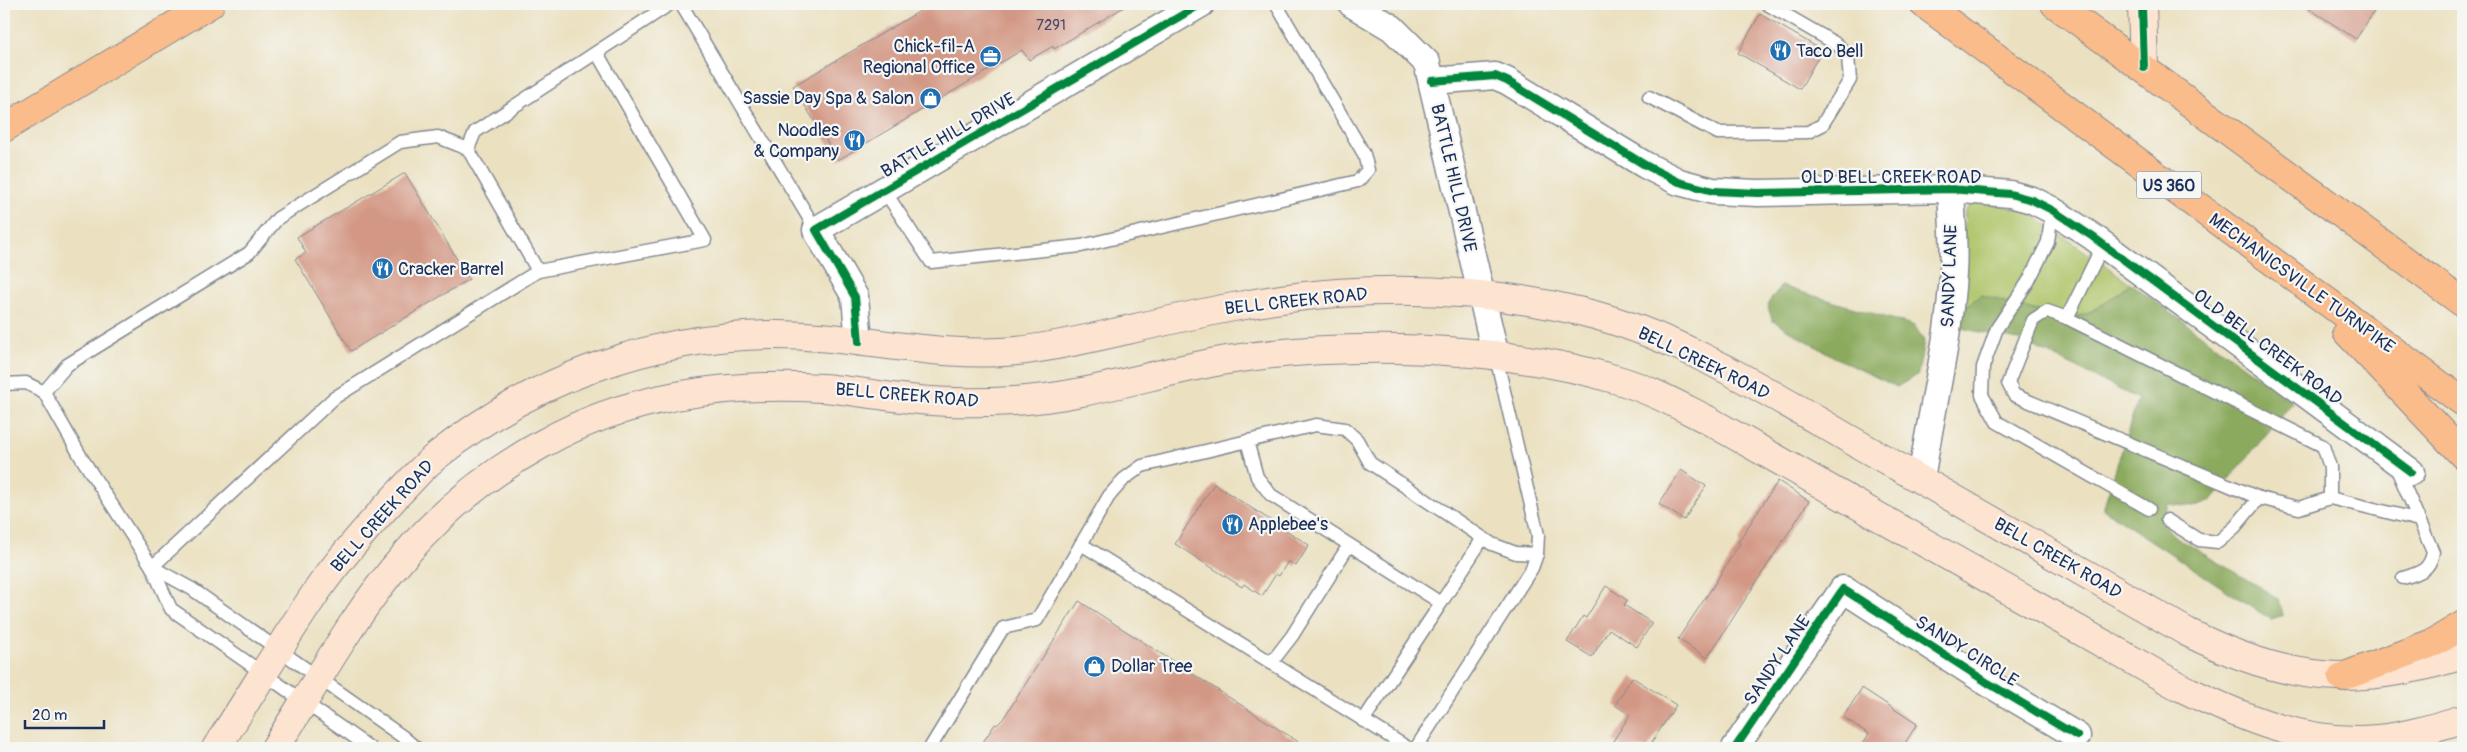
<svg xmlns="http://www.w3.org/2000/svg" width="2467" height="752" font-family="Pangolin,sans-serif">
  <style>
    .green { fill: #afc569; stroke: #657a64 }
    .forest { fill: #8baa5d; stroke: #536c5e }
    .building { fill: #d39885 }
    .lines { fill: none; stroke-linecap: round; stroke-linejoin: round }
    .lane-casing { stroke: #838890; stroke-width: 15 }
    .street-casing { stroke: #838890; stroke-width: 29 }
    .secondary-casing { stroke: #838890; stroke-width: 30 }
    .highway-casing { stroke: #838890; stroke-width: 30 }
    .lane { stroke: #fff; stroke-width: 12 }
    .street { stroke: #fff; stroke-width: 26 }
    .secondary { stroke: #fde4d1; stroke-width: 28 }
    .highway { stroke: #fabc8b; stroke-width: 28 }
    .cycleway-casing { stroke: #f6f6f2; stroke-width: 11 }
    .cycleway { stroke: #00873e; stroke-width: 8 }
    .labels { text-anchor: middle; stroke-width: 4.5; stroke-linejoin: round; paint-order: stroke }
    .number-label { font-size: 15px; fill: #494968 }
    .shield { fill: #f6f6f2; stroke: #5d6b8a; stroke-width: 1 }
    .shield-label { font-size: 16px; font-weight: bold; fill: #1b2f5e }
    .poi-label { font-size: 18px; fill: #1b2f5e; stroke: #f6f6f2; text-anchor: start }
    .street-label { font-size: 18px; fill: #1b2f5e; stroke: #f6f6f2 }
  </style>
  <rect width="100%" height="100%" fill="#f6f6f2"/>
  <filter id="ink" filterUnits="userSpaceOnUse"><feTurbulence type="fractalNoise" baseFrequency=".02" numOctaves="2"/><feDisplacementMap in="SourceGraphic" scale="10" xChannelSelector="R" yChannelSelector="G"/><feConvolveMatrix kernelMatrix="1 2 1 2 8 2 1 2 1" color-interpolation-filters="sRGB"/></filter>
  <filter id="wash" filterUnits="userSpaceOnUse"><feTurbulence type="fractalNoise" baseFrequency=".0096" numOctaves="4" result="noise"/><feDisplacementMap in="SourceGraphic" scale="20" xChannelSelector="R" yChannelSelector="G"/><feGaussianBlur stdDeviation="1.12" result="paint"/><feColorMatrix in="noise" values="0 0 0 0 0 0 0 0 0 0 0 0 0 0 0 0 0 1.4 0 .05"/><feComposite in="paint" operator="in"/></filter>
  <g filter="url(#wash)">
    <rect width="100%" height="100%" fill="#ebe1c1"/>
    <!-- green -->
    <path class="green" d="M1980,201L2027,211L2130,283C2118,295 2096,311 2079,316C2062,320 2001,301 1981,295L1960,311L1965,211L1971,204Z"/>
    <!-- forest -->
    <g class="forest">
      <path d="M2130,283L2293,402L2212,500L2193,507L2168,504L2163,523L2173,535L2279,599L2283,615L2270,619L2103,509L2138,399L2023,341L1961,328L1960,311L1981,295C2001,301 2061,320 2079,316C2096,311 2118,295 2130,283Z"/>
      <polygon points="1781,286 1915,326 1924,341 1918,374 1897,387 1836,358 1773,321 1767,305"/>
    </g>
    <g id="blocks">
      <!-- building -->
      <g class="building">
        <polygon points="932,4 1129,4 1054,49 1053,46 1029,60 1022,50 838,160 793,86"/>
        <polygon points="2302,4 2379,4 2356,39"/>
        <polygon points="1760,14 1822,50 1800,89 1738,53"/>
        <polygon points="405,173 469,279 351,351 295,259 306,253 297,237"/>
        <polygon points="1681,470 1706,486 1684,520 1659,504"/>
        <polygon points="1778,481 1809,501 1707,658 1678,639 1712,588 1740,543 1738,542"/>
        <polygon points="1214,484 1309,545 1296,566 1288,561 1279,576 1276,574 1262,596 1244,584 1242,587 1175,544"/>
        <polygon points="1606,586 1627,600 1624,605 1652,623 1637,647 1609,629 1592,657 1567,642 1583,616 1586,618"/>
        <polygon points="1079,601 1308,748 979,748 995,724 997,725 1003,719"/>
        <polygon points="1632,677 1676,705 1648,748 1624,748 1613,741 1630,715 1615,705"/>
        <polygon points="1862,688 1917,724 1902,748 1860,748 1869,734 1843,717"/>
      </g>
    </g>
  </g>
  <g filter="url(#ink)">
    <use href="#blocks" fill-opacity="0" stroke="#838890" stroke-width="1"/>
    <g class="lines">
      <defs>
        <g id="lane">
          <polyline points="681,4 816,230"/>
          <polyline points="1649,97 1718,133 1808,132 1822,125 1850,80 1848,57 1838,45 1767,4"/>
          <polyline points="468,149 475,132 670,4"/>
          <polyline points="884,190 931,262 1081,246 1358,181 1368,170 1364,154 1276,4"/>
          <polyline points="2052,210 2048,242 2028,282 1997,328 1983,367 1982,395 1997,422 2149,509"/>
          <polyline points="538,271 705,240 597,53"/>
          <polyline points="2067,318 2103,245"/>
          <polyline points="4,384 26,383 44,392 81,457 152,567 171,609 370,748"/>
          <polyline points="44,392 67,365 249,253 278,218 400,142 438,137 468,149 538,271 334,398 152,567"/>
          <polyline points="1247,441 1257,477 1271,495 1441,603 1363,721"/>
          <path d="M2396,467L2433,552C2430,570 2420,573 2403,578"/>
          <polyline points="2330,498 2330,467 2323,446 2067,318 2047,311 2033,320 2008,383 2014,395 2259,498 2299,508 2330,498 2419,520"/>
          <polyline points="2167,520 2199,540 2218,542 2235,527 2259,498"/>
          <polyline points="1081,544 1408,748"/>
          <polyline points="152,567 192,589 403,737 416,748"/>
          <polyline points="1441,603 1483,538"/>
          <polyline points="1271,663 1292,636 1349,545"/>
          <polyline points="930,748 1003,628 1037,620 1109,496 1124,479 1142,466 1316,425 1345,429 1357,440 1370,463 1492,544 1516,553 1537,554"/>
          <polyline points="1416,748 1532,568 1537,554 1538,535 1496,357"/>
        </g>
        <g id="street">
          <polyline points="1352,4 1392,28 1427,63 1496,357"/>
          <polyline points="1432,81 1495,76 1507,81 1645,165 1679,182 1713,191 1758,193 1951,189 2010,194 2032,200 2052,210 2093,237 2411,472"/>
          <polyline points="859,342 855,297 816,230 1201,4"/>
          <path d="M1921,480C1931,411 1949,343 1953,273C1955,246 1952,217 1951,189"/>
          <polyline points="1735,748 1843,589 1988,683 2077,736"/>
        </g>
        <g id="secondary">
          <polyline points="2142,4 2144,68"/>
          <path d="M216,748C251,695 283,640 319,588C343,554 371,523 399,493C412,480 424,465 439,454C532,380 652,336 771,335C854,334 934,359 1017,351C1054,347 1091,338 1127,330C1196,314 1266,298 1337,293C1418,287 1504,293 1583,312C1682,336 1777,398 1865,448C1972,509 2080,570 2187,632C2286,682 2357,689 2463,655"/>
          <path d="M275,748C316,684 354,613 405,555C443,511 491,472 542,444C626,396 726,382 822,388C851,390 880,396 910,399C944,403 979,403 1014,401C1086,397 1156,372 1227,360C1347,341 1502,345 1618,380C1649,389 1678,405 1706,419L2178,686C2241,717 2306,746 2378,739C2407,736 2436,727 2463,719"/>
        </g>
        <g id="highway">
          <polyline points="1924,4 2463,402"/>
          <polyline points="2055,4 2463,303"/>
          <polyline points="4,128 210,4"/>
          <polyline points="2347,332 2463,455"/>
          <polyline points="2342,677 2435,642 2463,625"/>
        </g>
      </defs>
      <!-- lane casing -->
      <use href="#lane" class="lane-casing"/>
      <!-- street casing -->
      <use href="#street" class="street-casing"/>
      <!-- secondary casing -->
      <use href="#secondary" class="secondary-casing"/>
      <!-- highway casing -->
      <use href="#highway" class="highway-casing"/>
      <!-- lane -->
      <use href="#lane" class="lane"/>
      <!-- street -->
      <use href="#street" class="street"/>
      <!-- secondary -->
      <use href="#secondary" class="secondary"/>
      <!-- highway -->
      <use href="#highway" class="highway"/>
      <defs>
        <g id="cycleway">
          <polyline points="2142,4 2144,68"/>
          <polyline points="1432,81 1495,76 1507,81 1645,165 1679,182 1713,191 1758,193 1951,189 2010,194 2032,200 2052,210 2093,237 2411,472"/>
          <polyline points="859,342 855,297 816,230 1201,4"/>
          <polyline points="1735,748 1843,589 1988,683 2077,736"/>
        </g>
      </defs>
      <!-- cycleway casing -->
      <use href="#cycleway" class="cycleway-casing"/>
      <!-- cycleway -->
      <use href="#cycleway" class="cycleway"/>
    </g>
  </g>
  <!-- icons -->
  <defs>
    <symbol id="restaurant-disc" viewBox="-11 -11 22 22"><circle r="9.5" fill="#1f6fb2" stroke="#f6f6f2"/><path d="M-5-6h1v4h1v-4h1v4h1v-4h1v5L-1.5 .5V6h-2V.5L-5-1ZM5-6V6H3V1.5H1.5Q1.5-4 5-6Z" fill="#fff"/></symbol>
    <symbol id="office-disc" viewBox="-11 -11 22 22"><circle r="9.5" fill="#1f6fb2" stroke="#f6f6f2"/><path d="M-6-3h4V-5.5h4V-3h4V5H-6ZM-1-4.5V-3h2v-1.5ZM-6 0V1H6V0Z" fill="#fff"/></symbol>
    <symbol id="shop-disc" viewBox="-11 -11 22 22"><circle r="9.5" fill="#1f6fb2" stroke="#f6f6f2"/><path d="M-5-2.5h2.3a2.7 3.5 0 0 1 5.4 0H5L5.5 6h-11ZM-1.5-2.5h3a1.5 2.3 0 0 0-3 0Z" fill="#fff"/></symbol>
  </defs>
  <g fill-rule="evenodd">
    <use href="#restaurant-disc" x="1768" y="38" width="25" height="25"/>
    <use href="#office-disc" x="978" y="44" width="25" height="25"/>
    <use href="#shop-disc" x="918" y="86" width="25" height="25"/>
    <use href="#restaurant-disc" x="842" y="128" width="25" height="25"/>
    <use href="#restaurant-disc" x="370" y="256" width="25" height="25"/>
    <use href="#restaurant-disc" x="1220" y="512" width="25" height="25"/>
    <use href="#shop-disc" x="1082" y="654" width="25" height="25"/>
  </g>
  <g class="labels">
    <!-- number labels -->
    <g class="number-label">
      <text x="1051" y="30">7291</text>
    </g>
    <!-- shield labels -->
    <rect class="shield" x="2136.5" y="171.5" width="65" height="27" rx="4"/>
    <g class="shield-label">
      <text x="2169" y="191">US 360</text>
    </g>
    <!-- poi labels -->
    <g class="poi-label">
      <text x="975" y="52" text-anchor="end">Chick-fil-A<tspan x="975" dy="21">Regional Office</tspan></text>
      <text x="1796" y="57">Taco Bell</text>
      <text x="914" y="104" text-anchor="end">Sassie Day Spa &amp; Salon</text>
      <text x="839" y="136" text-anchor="end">Noodles<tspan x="839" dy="21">&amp; Company</tspan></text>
      <text x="398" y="275">Cracker Barrel</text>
      <text x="1248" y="530">Applebee's</text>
      <text x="1111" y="672">Dollar Tree</text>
    </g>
    <!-- street labels -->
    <g class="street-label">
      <text transform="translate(948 135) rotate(-30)" y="6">BATTLE HILL DRIVE</text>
      <text x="1891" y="183">OLD BELL CREEK ROAD</text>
      <text transform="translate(1454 178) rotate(77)" y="6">BATTLE HILL DRIVE</text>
      <text transform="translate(1949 276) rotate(-88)" y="6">SANDY LANE</text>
      <text transform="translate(2302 283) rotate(36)" y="6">MECHANICSVILLE TURNPIKE</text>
      <text transform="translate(1296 301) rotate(-6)" y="6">BELL CREEK ROAD</text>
      <text transform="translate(2268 347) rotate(37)" y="6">OLD BELL CREEK ROAD</text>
      <text transform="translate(1704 363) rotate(26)" y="6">BELL CREEK ROAD</text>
      <text transform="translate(907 395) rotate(5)" y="6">BELL CREEK ROAD</text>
      <text transform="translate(382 516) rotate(-48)" y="6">BELL CREEK ROAD</text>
      <text transform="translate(2058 558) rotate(30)" y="6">BELL CREEK ROAD</text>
      <text transform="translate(1967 651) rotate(32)" y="6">SANDY CIRCLE</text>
      <text transform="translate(1777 660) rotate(-56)" y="6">SANDY LANE</text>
    </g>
  </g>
  <!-- margin -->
  <rect width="2467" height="752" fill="none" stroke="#f6f6f2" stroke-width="20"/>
  <!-- scale -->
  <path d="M25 720v8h79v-8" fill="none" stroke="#1b2f5e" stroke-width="2.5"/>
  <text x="32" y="720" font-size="15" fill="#1b2f5e" stroke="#f6f6f2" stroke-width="4" paint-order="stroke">20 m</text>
</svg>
